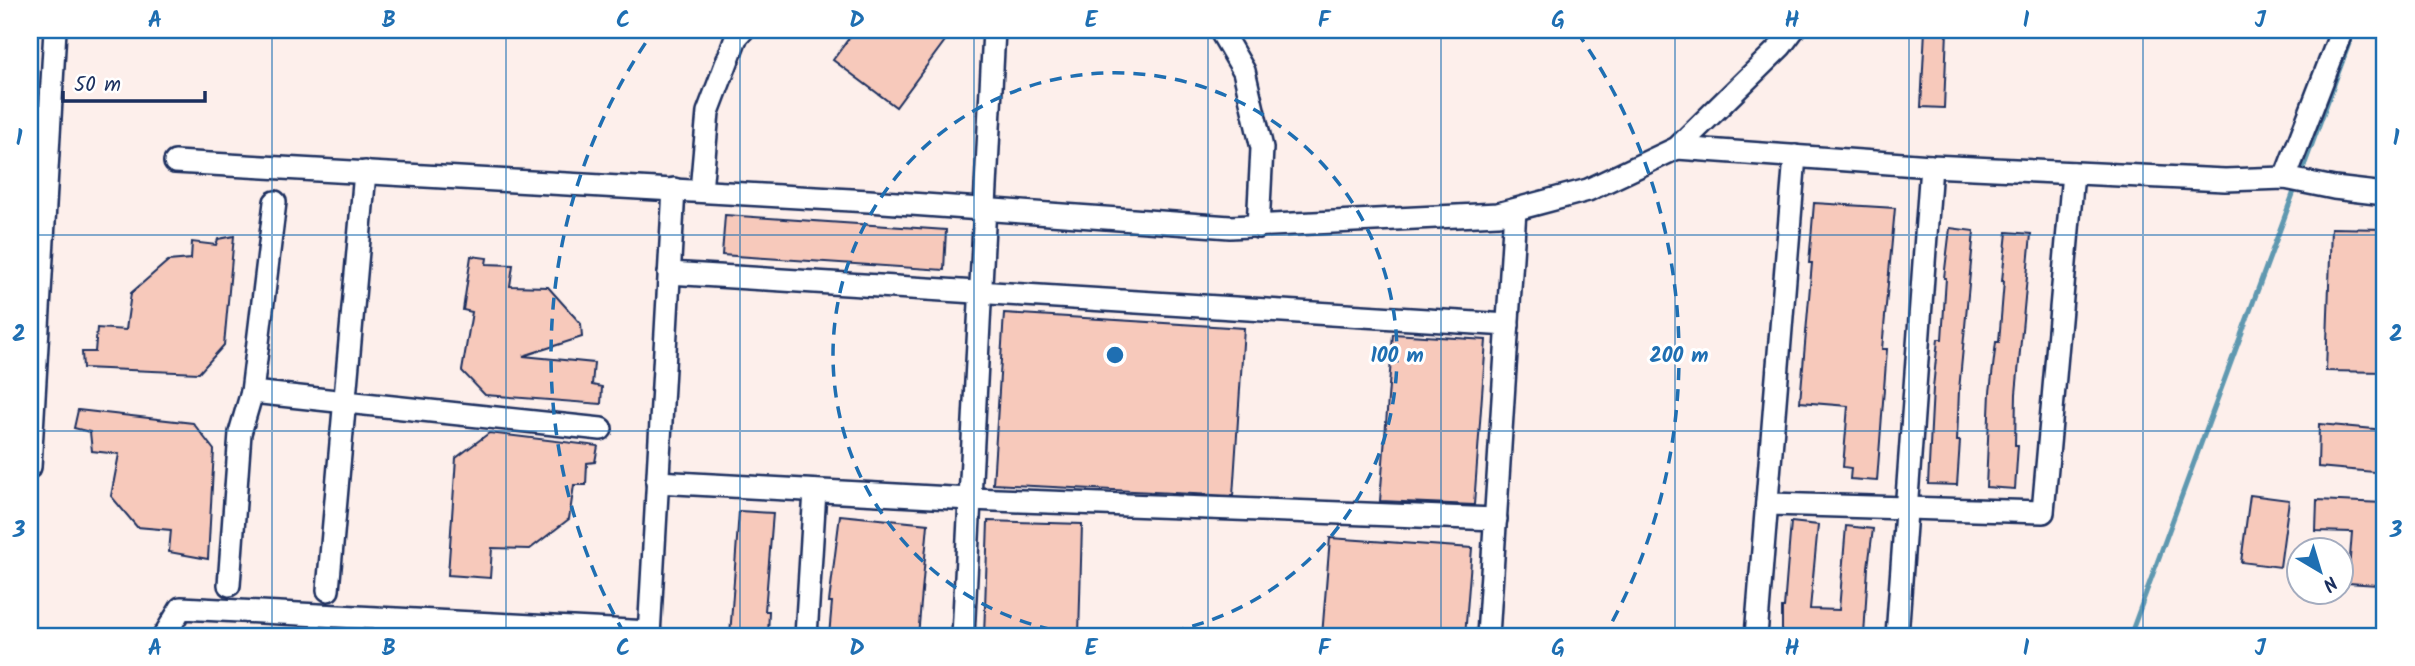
<svg xmlns="http://www.w3.org/2000/svg" width="2415" height="666" font-family="Kalam,sans-serif">
  <style>
    .lines { fill: none; stroke-linecap: round; stroke-linejoin: round }
    .stream { stroke: #5f98b0; stroke-width: 5 }
    .building { fill: #f7c9bb; stroke: #1b2f5e; stroke-width: 2 }
    .street-casing { stroke: #1b2f5e; stroke-width: 26 }
    .street { stroke: #fff; stroke-width: 21 }
    .grid { fill: none; stroke: #1f6fb2; stroke-width: 2; stroke-opacity: 0.55 }
    .ring { fill: none; stroke: #1f6fb2; stroke-width: 3.5; stroke-dasharray: 12 9 }
    .centre { fill: #1f6fb2; stroke: #fff; stroke-width: 3.5 }
    .ring-label { font-size: 21px; text-anchor: middle; font-weight: bold; fill: #1f6fb2; stroke: #fff; stroke-width: 6; stroke-linejoin: round; paint-order: stroke }
    .neatline { fill: none; stroke: #1f6fb2; stroke-width: 2.5 }
    .grid-label { font-size: 23px; text-anchor: middle; font-weight: bold; fill: #1f6fb2 }
  </style>
  <rect width="100%" height="100%" fill="#fdefeb"/>
  <filter id="ink" filterUnits="userSpaceOnUse"><feTurbulence type="fractalNoise" baseFrequency=".0143" numOctaves="2"/><feDisplacementMap in="SourceGraphic" scale="14" xChannelSelector="R" yChannelSelector="G"/><feConvolveMatrix kernelMatrix="1 2 1 2 8 2 1 2 1" color-interpolation-filters="sRGB"/></filter>
  <g filter="url(#ink)">
    <g class="lines">
      <!-- stream -->
      <g class="stream">
        <polyline points="2300,177 2354,30"/>
        <polyline points="2130,636 2296,186"/>
      </g>
    </g>
    <!-- building -->
    <g class="building">
      <polygon points="855,30 953,30 896,107 833,60"/>
      <polygon points="1925,30 1947,30 1944,108 1921,107"/>
      <polygon points="1814,203 1895,208 1882,349 1887,349 1877,481 1850,479 1851,468 1843,467 1848,406 1800,402 1812,263 1809,263"/>
      <polygon points="725,215 946,230 944,270 722,255"/>
      <polygon points="1950,228 1974,231 1959,390 1957,441 1960,441 1957,485 1928,484 1933,388 1938,339 1942,339 1946,278 1944,278"/>
      <polygon points="2331,228 2385,229 2385,372 2326,371"/>
      <polygon points="2007,232 2031,234 2016,394 2015,445 2018,445 2015,489 1986,487 1990,392 1996,342 1999,342 2004,281 2002,281"/>
      <polygon points="234,236 224,345 199,373 83,368 82,352 95,352 97,328 126,330 131,293 168,261 191,259 192,242 216,245 218,239"/>
      <polygon points="471,256 487,258 486,264 513,265 510,286 548,287 581,324 582,337 523,356 594,363 592,385 602,387 601,404 485,395 462,371 472,312 463,310"/>
      <polygon points="1004,313 1244,328 1233,496 993,484"/>
      <polygon points="1393,334 1486,340 1474,505 1380,501"/>
      <polygon points="78,410 193,423 214,450 208,559 169,552 171,530 137,527 111,496 119,454 92,451 90,432 74,428"/>
      <polygon points="2319,424 2385,430 2385,473 2318,467"/>
      <polygon points="489,433 598,446 595,462 587,463 586,485 574,485 569,519 530,549 492,548 490,578 448,575 456,458"/>
      <polygon points="2250,495 2289,500 2280,567 2241,562"/>
      <polygon points="2317,500 2383,503 2377,585 2348,583 2352,532 2316,531"/>
      <polygon points="739,511 773,513 765,611 769,611 768,636 730,636"/>
      <polygon points="840,515 928,524 918,636 829,636 832,602 829,602"/>
      <polygon points="988,521 1082,524 1079,636 984,636"/>
      <polygon points="1791,522 1818,525 1810,609 1839,610 1846,526 1873,529 1868,567 1864,636 1782,636 1782,608 1784,608"/>
      <polygon points="1330,538 1472,548 1465,636 1322,636"/>
    </g>
    <g class="lines">
      <defs>
        <g id="street">
          <polyline points="1220,30 1244,71 1262,148 1258,227"/>
          <polyline points="1677,148 1931,166 2225,180 2285,178 2334,188 2385,194"/>
          <polyline points="175,162 869,201 1230,227 1498,214 1588,190 1677,148 1781,46 1793,30"/>
          <polyline points="2285,178 2342,30"/>
          <polyline points="701,191 708,112 736,38 743,30"/>
          <polyline points="275,202 252,392 601,429"/>
          <polyline points="669,273 1508,325"/>
          <polyline points="30,467 55,30"/>
          <polyline points="657,482 970,499 1496,519"/>
          <polyline points="1767,504 2043,512 2073,173"/>
          <polyline points="229,585 240,433 252,392"/>
          <polyline points="328,590 365,172"/>
          <polyline points="164,636 181,608 650,632"/>
          <polyline points="649,636 674,189"/>
          <polyline points="806,636 815,491"/>
          <polyline points="963,636 994,30"/>
          <polyline points="1488,636 1515,210"/>
          <polyline points="1756,636 1795,156"/>
          <polyline points="1897,636 1931,166"/>
        </g>
      </defs>
      <!-- street casing -->
      <use href="#street" class="street-casing"/>
      <!-- street -->
      <use href="#street" class="street"/>
    </g>
  </g>
  <!-- grid -->
  <path class="grid" d="M272,30V636M506,30V636M740,30V636M974,30V636M1208,30V636M1441,30V636M1675,30V636M1909,30V636M2143,30V636M30,235H2385M30,431H2385"/>
  <!-- distance rings -->
  <g class="ring">
    <path d="M1093 636A282 282 0 1 1 1137 636"/>
    <path d="M624 633A564 564 0 0 1 653 32M1577 32A564 564 0 0 1 1606 633"/>
  </g>
  <circle cx="1115" cy="355" r="10" class="centre"/>
  <g class="ring-label">
    <text x="1397" y="362">100 m</text>
    <text x="1679" y="362">200 m</text>
  </g>
  <!-- margin -->
  <rect width="2415" height="666" fill="none" stroke="#fff" stroke-width="77"/>
  <!-- north arrow -->
  <g transform="translate(2320 571) rotate(142)"><circle r="33" fill="#ffffff" stroke="#a4acbf" stroke-width="2"/>
  <path d="M0-5L12 26L0 18L-12 26Z" fill="#1f6fb2"/>
  <text y="-10" font-size="19" font-weight="bold" text-anchor="middle" fill="#1b2f5e">N</text>
  </g>
  <!-- scale -->
  <path d="M63 91v10h142v-10" fill="none" stroke="#1b2f5e" stroke-width="3.5"/>
  <text x="74" y="91" font-size="21" fill="#1b2f5e" stroke="#ffffff" stroke-width="5" paint-order="stroke">50 m</text>
  <rect x="38" y="38" width="2338" height="590" class="neatline"/>
  <g class="grid-label">
    <text x="155" y="27">A</text>
    <text x="389" y="27">B</text>
    <text x="623" y="27">C</text>
    <text x="857" y="27">D</text>
    <text x="1091" y="27">E</text>
    <text x="1324" y="27">F</text>
    <text x="1558" y="27">G</text>
    <text x="1792" y="27">H</text>
    <text x="2026" y="27">I</text>
    <text x="2260" y="27">J</text>
    <text x="19" y="145">1</text>
    <text x="2396" y="145">1</text>
    <text x="19" y="341">2</text>
    <text x="2396" y="341">2</text>
    <text x="19" y="537">3</text>
    <text x="2396" y="537">3</text>
    <text x="155" y="655">A</text>
    <text x="389" y="655">B</text>
    <text x="623" y="655">C</text>
    <text x="857" y="655">D</text>
    <text x="1091" y="655">E</text>
    <text x="1324" y="655">F</text>
    <text x="1558" y="655">G</text>
    <text x="1792" y="655">H</text>
    <text x="2026" y="655">I</text>
    <text x="2260" y="655">J</text>
  </g>
</svg>
